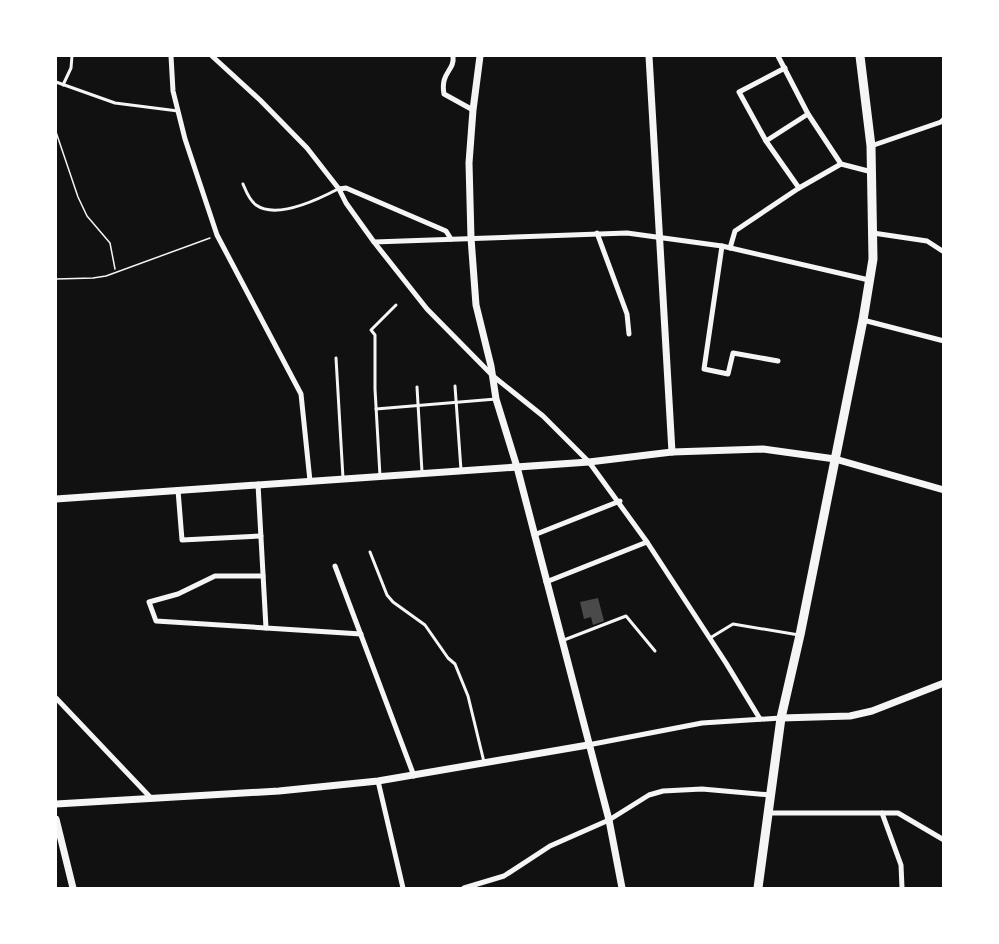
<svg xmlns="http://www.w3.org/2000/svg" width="999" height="944" font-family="'Source Sans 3',sans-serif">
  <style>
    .building { fill: #4a4a4a }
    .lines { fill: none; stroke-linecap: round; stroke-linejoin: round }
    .path { stroke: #f5f5f5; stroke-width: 1.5 }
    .service { stroke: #f5f5f5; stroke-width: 3 }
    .minor { stroke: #f5f5f5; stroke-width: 5 }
    .tertiary { stroke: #f5f5f5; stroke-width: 7 }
    .primary { stroke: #f5f5f5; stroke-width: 9 }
  </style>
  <rect width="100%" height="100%" fill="#111"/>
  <!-- building -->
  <polygon class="building" points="598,598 604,621 593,625 591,617 584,619 580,602"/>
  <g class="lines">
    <!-- path -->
    <g class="path">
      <polyline points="56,132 78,197 87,216 110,243 115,269"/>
      <polyline points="56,279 93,278 106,276 210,238"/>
    </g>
    <!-- service -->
    <g class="service">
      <polyline points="56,82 115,103 178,111"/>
      <polyline points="63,85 71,68 72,56"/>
      <path d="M243,184C246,191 249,200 256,205C277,220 319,199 338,189"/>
      <polyline points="336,358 343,478"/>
      <polyline points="455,386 461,470"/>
      <polyline points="417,387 422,472"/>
      <polyline points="376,409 496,399"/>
      <polyline points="380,476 375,389 375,335 371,330 396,305"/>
      <polyline points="370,552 387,595 393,602 425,625 448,658 455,664 468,696 484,762"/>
      <polyline points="710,638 733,624 799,635"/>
      <polyline points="564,640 626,616 655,651"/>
    </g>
    <!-- minor -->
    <g class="minor">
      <polyline points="171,56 173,91 185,139 217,235 301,394 310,481"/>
      <polyline points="212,56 260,100 307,148 339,189 346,203 374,242 427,309 493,376 543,416 589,462 647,542 726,663 760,719"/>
      <path d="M453,56C455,71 440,72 444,94L473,110"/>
      <polyline points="778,56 808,114 841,164 872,172"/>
      <polyline points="785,68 739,92 766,141 799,188"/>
      <polyline points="766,141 808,114"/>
      <polyline points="871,146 941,122 944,119"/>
      <polyline points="339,189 346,188 446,231 451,239"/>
      <polyline points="597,233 627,314 629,334"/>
      <polyline points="873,233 927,241 944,252"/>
      <polyline points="374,242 627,233 722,246 869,280"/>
      <polyline points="722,246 704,369 728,374 733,353 778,361"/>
      <polyline points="730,248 735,231 799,188 841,164"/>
      <polyline points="863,320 944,341"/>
      <polyline points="258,484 266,628 361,634"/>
      <polyline points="178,490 182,540 261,536"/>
      <polyline points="534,535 620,501"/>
      <polyline points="335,566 414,776"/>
      <polyline points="263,576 215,576 178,594 149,602 156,621 266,628"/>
      <polyline points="546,582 647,542"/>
      <polyline points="56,698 151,798"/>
      <polyline points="588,745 702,723 781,718"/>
      <polyline points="378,781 403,888"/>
      <polyline points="768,813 898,813 944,840"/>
      <polyline points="882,813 901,865 902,888"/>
      <polyline points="464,888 504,876 550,846 609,820 649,795 663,791 702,789 771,795"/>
    </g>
    <!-- tertiary -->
    <g class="tertiary">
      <polyline points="480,56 473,110 469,163 471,238 476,305 491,366 496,399 517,467 609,820 622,888"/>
      <polyline points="649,56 672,452"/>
      <polyline points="56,499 589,462 672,452 763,449 835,459 944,490"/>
      <polyline points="781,718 850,716 872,711 944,683"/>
      <polyline points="56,804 279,791 378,781 588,745"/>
      <polyline points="56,819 73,888"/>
    </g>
    <!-- primary -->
    <polyline class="primary" points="758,888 781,718 800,635 863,320 873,259 871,146 860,56"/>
  </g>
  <!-- border -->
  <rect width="999" height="944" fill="none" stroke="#ffffff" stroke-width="114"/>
</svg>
